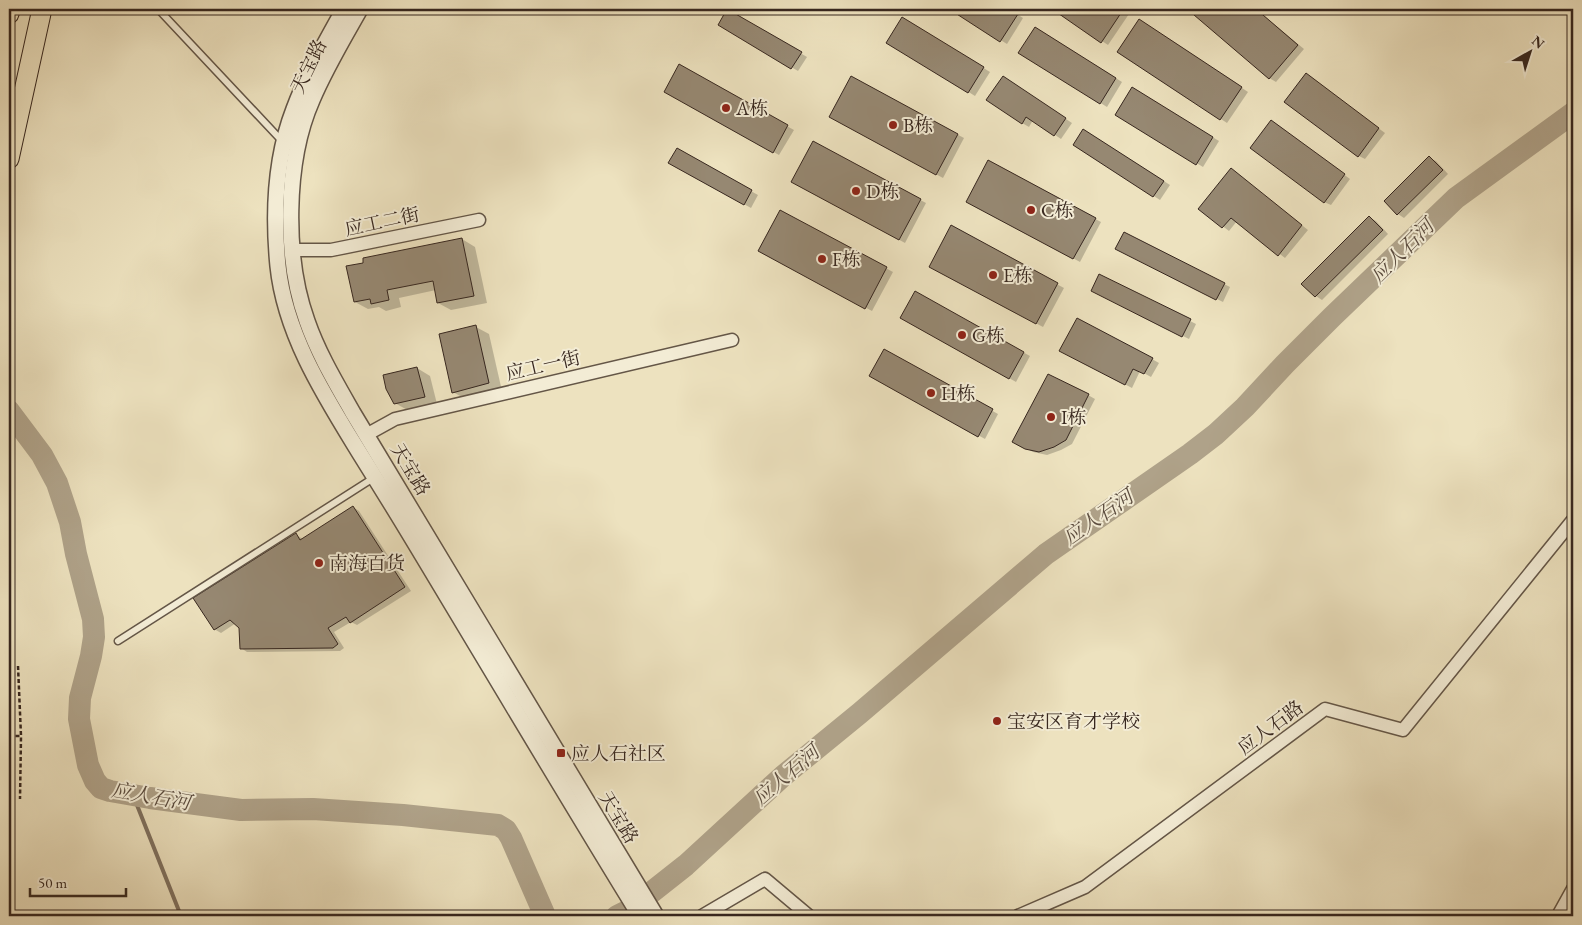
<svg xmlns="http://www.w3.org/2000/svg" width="1582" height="925" font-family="'EB Garamond','Noto Serif SC',serif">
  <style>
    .shadow { fill: #0003 }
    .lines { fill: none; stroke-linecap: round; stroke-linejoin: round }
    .stream { stroke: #7f715f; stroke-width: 4 }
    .river { stroke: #afa289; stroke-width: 22 }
    .building { fill: #968872; stroke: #37271f }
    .service-casing { stroke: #645647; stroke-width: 9 }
    .minor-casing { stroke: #645647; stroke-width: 15 }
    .tertiary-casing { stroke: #645647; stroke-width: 18 }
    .primary-casing { stroke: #37271f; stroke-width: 21 }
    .path { stroke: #37271f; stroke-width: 2.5; stroke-dasharray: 4 2.5; stroke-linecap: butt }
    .service { stroke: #f3ecd5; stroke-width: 6 }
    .minor { stroke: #f3ecd5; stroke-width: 12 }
    .tertiary { stroke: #f3ecd5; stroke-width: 15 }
    .primary { stroke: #ede2bf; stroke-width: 19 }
    .poi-dot { fill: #8f2418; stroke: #f3ecd5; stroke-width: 2 }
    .labels { text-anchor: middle; stroke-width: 4; stroke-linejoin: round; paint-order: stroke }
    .street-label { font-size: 19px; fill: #37271f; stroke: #f3ecd5 }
    .poi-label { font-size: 19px; fill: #37271f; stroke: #f3ecd5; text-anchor: start }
    .water-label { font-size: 20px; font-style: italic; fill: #5b4c3f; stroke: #f3ecd5 }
  </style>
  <rect width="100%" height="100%" fill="#ede2bf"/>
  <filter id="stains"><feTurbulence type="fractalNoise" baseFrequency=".004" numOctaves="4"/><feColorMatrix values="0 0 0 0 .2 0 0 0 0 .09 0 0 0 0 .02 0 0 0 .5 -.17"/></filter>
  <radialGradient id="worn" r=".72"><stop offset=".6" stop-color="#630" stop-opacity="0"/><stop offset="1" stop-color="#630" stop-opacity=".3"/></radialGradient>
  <!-- shadow -->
  <g class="shadow">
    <polygon points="951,9 1009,9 1023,18 1007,44"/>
    <polygon points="1054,9 1120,9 1129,14 1108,45"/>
    <polygon points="1189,9 1256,9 1304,49 1276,82 1269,78"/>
    <polygon points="728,10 807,57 798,71 719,24"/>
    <polygon points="903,18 990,72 975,96 888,42"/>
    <polygon points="1146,24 1248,92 1227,123 1119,52"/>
    <polygon points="1036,28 1122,82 1107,107 1020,53"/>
    <polygon points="679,66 794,130 779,155 665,91"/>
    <polygon points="851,78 964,138 943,178 830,117"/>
    <polygon points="1312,79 1385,133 1365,159 1359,156"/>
    <polygon points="1009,81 1072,123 1061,139 1033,120 1029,127 1022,123"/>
    <polygon points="1132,88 1219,141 1203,167 1116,114"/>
    <polygon points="1272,121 1350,179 1331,205 1324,202"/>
    <polygon points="1090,134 1170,185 1160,200 1074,145"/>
    <polygon points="814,143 926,203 905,243 793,182"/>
    <polygon points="677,150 758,195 751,208 670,163"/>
    <polygon points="1429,158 1436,161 1448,174 1404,218 1398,214"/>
    <polygon points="989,162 1101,222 1080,262 968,201"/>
    <polygon points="1237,174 1308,230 1285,258 1237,221 1229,231 1200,209"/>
    <polygon points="780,211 893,272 872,311 759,251"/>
    <polygon points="1369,217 1376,221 1388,234 1322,300 1316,296 1303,284"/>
    <polygon points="951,227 1064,288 1043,327 930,266"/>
    <polygon points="462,239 475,247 487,303 451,310 438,303 436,290 399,298 401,307 386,311 379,307 368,309 355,302"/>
    <polygon points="1123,252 1224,284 1230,287 1223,302"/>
    <polygon points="916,293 1030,356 1016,382 902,318"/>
    <polygon points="1099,294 1190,321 1196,324 1189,339"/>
    <polygon points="476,327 489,334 502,391 467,400 453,392"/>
    <polygon points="884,350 998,414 985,439 870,376"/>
    <polygon points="1067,354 1152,359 1159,363 1151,377 1140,371 1132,388"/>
    <polygon points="417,368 430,376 437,404 409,411 395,403"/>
    <polygon points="1088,395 1095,399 1072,444 1061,450 1047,455 1033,452 1013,441"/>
    <polygon points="353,507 359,511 411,591 357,625 351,622 334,632 344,648 340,651 247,652 241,648 241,627 236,623 221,633 214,629 296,535 303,539"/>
  </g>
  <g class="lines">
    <!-- stream -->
    <polyline class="stream" points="133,795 181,916"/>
    <!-- river -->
    <g class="river">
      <polyline points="9,411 42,455 57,483 70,522 76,554 93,619 94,637 91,656 80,698 79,719 88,765 95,781 101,788 110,791 150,798 241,810 313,809 403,815 498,825 506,830 511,838 545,916"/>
      <polyline points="617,916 629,910 686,865 783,776 860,713 1046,554 1190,454 1216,434 1245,407 1285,364 1332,317 1456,198 1573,113"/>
    </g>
  </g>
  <!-- building -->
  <g class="building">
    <polygon points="727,9 802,52 791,69 718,25"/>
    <polygon points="949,9 1010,9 1018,14 1000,42"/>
    <polygon points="1052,9 1122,9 1123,10 1101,43"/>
    <polygon points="1187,9 1256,9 1298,45 1269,79"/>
    <polygon points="902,17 984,67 968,93 886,43"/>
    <polygon points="1139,19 1242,87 1220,120 1117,52"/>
    <polygon points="1035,27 1116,78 1100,104 1018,53"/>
    <polygon points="679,64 788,125 773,153 664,92"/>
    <polygon points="1306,73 1379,128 1358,157 1284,102"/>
    <polygon points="851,76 958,134 936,175 829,117"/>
    <polygon points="1003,76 1066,118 1054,136 1026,117 1022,124 986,100"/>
    <polygon points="1132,87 1213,137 1196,165 1115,115"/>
    <polygon points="1271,120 1345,174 1324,203 1250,148"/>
    <polygon points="1083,129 1164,181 1153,197 1073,145"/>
    <polygon points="813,141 921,199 899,240 791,182"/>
    <polygon points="677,148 752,190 744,205 668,163"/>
    <polygon points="1429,156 1443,170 1397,215 1384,201"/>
    <polygon points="988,160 1096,218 1073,259 966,202"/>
    <polygon points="1231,168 1302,225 1278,256 1231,218 1222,228 1198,209"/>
    <polygon points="780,210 887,267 865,309 758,251"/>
    <polygon points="1369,216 1383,230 1315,297 1301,284"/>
    <polygon points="951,225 1058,283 1036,324 929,267"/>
    <polygon points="1124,232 1225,283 1216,300 1115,249"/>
    <polygon points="462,238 474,296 437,303 433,281 387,290 389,300 371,304 370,299 354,302 346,266 363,263 363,258"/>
    <polygon points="1099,274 1191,319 1182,337 1091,291"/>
    <polygon points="915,291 1024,352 1009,379 900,318"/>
    <polygon points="1077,318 1153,358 1144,374 1133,369 1125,385 1059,351"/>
    <polygon points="476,325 489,383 452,393 439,334"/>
    <polygon points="884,349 993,409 978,437 869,376"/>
    <polygon points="417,367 425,397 394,404 386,389 383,375"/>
    <polygon points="1048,374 1089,394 1066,440 1054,447 1039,452 1025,449 1012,442"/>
    <polygon points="353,506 405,587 350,623 346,617 328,628 338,644 333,648 240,649 239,628 230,620 214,630 193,598 296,533 300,540"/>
  </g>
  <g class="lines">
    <defs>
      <g id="service">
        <polyline points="158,9 282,141"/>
        <polyline points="118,641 375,477"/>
      </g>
      <g id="minor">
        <polyline points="293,250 331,250 479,220"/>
        <polyline points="366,435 395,419 732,340"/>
        <polyline points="702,916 765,879 809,916"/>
        <polyline points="1018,916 1085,887 1325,709 1403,730 1573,520"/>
        <polyline points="1558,916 1573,889"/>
      </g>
      <g id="tertiary">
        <path d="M344,9C326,42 307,74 294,109C275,158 273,215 278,266C285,334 324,395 359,452C379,484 399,516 418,548C492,671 565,794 640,916"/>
        <path d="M360,9C343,39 325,69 312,100C285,161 284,258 307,321C318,353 336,383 353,413L656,916"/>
      </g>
      <g id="primary">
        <polyline points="9,14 10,9"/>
        <polyline points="9,159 42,9"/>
      </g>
    </defs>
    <!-- service casing -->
    <use href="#service" class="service-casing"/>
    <!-- minor casing -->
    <use href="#minor" class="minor-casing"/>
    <!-- tertiary casing -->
    <use href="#tertiary" class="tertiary-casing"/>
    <!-- primary casing -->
    <use href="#primary" class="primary-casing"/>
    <!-- path -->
    <g class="path">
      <polyline points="18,666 21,736 20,799"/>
      <polyline points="9,736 21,736"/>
    </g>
    <!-- service -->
    <use href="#service" class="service"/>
    <!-- minor -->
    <use href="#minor" class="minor"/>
    <!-- tertiary -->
    <use href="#tertiary" class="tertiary"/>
    <!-- primary -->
    <use href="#primary" class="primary"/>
  </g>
  <!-- markers -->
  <g class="poi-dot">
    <circle cx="726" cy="108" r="5"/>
    <circle cx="893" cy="125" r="5"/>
    <circle cx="856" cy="191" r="5"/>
    <circle cx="1031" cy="210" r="5"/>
    <circle cx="822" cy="259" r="5"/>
    <circle cx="993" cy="275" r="5"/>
    <circle cx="962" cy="335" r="5"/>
    <circle cx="931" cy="393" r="5"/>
    <circle cx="1051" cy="417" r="5"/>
    <circle cx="319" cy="563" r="5"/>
    <circle cx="997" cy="721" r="5"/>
    <rect x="556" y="748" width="10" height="10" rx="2.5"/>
  </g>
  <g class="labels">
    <!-- street labels -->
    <g class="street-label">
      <text transform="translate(308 66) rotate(-64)" y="7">天宝路</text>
      <text transform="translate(382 221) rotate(-12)" y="7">应工二街</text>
      <text transform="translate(543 365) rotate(-13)" y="7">应工一街</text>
      <text transform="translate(411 469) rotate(59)" y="7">天宝路</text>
      <text transform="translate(1270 727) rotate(-37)" y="7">应人石路</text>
      <text transform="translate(619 817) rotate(59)" y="7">天宝路</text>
    </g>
    <!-- poi labels -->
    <g class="poi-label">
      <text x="736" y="115">A栋</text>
      <text x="903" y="132">B栋</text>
      <text x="866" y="198">D栋</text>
      <text x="1041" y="217">C栋</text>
      <text x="832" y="266">F栋</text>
      <text x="1003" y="282">E栋</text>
      <text x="972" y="342">G栋</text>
      <text x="941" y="400">H栋</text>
      <text x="1061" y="424">I栋</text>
      <text x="329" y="570">南海百货</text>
      <text x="1007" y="728">宝安区育才学校</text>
      <text x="571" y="760">应人石社区</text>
    </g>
    <!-- water labels -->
    <g class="water-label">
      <text transform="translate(1402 251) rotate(-45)" y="7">应人石河</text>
      <text transform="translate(1098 517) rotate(-35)" y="7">应人石河</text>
      <text transform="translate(786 775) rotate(-41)" y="7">应人石河</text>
      <text transform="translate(151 796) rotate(10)" y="7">应人石河</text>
    </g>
  </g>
  <!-- margin -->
  <rect width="1582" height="925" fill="none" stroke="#ede2bf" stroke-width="30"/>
  <rect x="10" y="10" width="1562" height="905" fill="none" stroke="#37271f" stroke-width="2.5"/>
  <rect x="15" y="15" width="1552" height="895" fill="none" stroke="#37271f"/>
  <!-- north arrow -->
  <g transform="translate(1530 52) rotate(39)" stroke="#f3ecd5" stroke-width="4" paint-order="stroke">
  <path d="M0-4L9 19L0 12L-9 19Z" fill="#37271f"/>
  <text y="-8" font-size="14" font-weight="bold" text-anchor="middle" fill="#37271f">N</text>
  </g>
  <!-- scale -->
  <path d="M30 888v8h96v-8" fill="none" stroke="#37271f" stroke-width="2.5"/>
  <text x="38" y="888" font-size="15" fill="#37271f" stroke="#f3ecd5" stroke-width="4" paint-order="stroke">50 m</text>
  <rect width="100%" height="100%" filter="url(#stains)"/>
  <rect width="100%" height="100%" fill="url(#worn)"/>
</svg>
